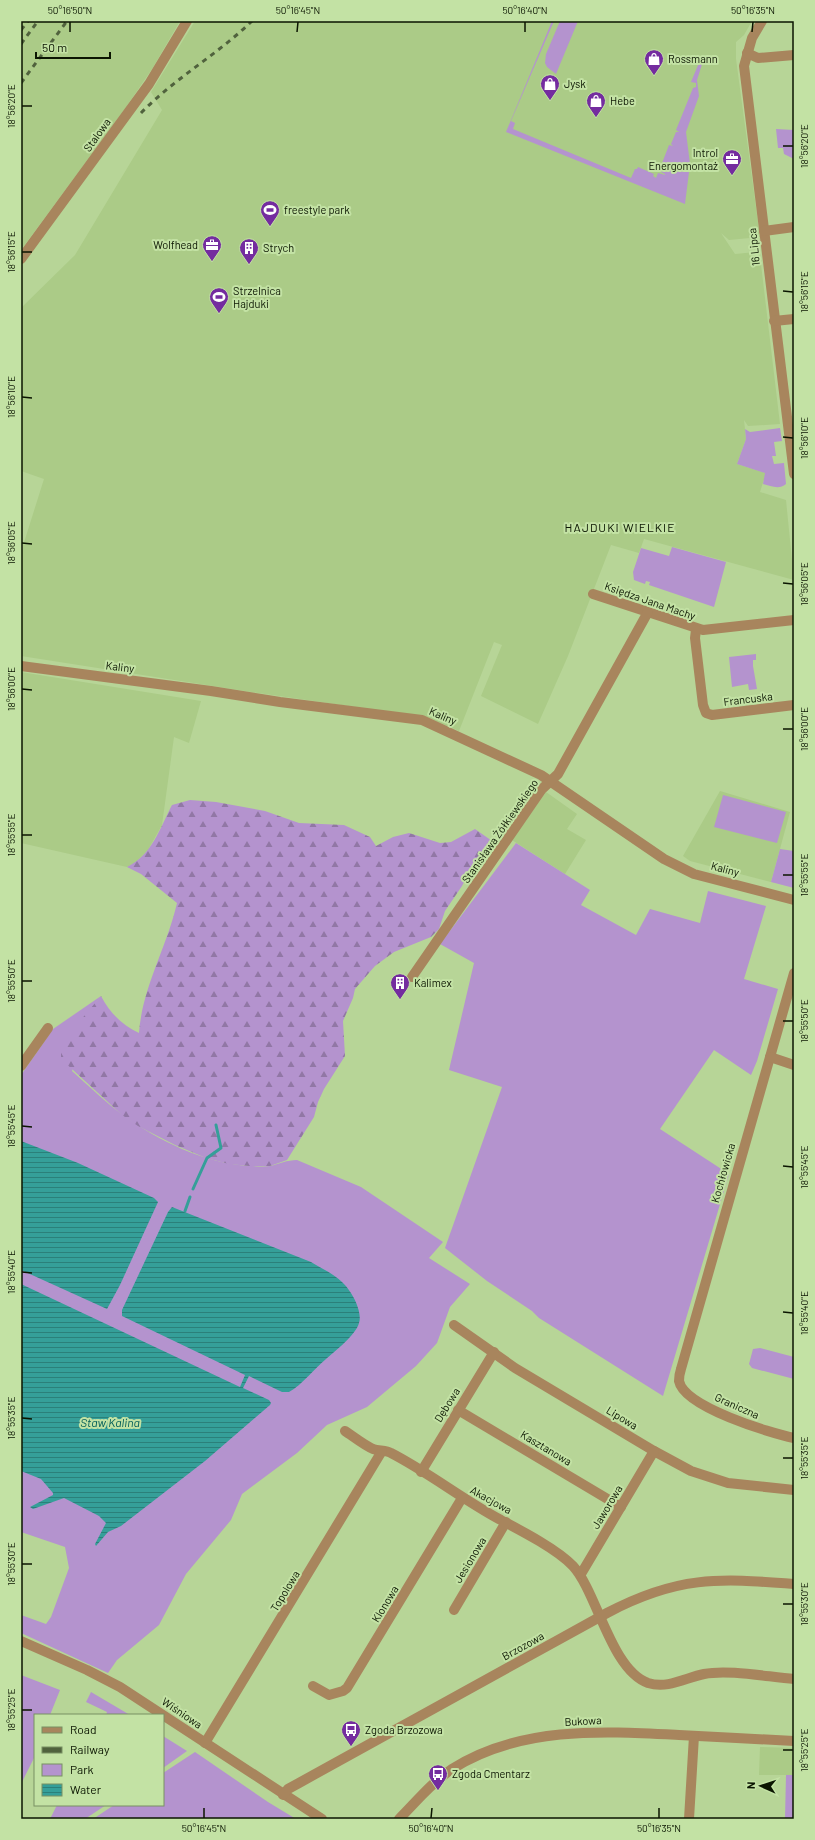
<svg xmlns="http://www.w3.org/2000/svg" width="815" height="1840" font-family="Barlow,sans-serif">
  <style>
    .built { fill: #abcb87 }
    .green { fill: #b493ce }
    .forest { fill: url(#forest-firs) }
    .water { fill: url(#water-rules) }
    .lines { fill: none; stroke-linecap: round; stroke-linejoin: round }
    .stream { stroke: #359f99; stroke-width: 3 }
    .street { stroke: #a8855d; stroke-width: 10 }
    .rail { stroke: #50623d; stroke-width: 3; stroke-dasharray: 5 5; stroke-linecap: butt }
    .ticks { fill: none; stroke: #0b1501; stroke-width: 1.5 }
    .labels { text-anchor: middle; stroke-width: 4; stroke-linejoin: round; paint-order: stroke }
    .poi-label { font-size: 11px; fill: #0b1501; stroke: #c3e2a4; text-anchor: start }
    .street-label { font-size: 11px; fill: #0b1501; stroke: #c3e2a4 }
    .neighbourhood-label { font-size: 12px; letter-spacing: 1px; fill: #0b1501; stroke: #c3e2a4 }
    .water-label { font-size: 12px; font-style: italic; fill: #005d59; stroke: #c3e2a4 }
    .neatline { fill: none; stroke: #0b1501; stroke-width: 1.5 }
    .ticks-label { font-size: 10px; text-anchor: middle; fill: #0b1501 }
  </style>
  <defs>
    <pattern id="forest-firs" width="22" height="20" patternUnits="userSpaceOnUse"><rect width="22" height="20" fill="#b493ce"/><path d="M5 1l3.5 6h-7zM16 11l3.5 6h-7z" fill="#9177a5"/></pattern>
    <pattern id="water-rules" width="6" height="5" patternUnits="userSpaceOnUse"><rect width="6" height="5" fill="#359f99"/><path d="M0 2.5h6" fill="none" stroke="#2b807a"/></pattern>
  </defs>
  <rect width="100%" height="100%" fill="#b7d597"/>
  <!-- built -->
  <g class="built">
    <polygon points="21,21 180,21 152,69 124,110 21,250"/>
    <polygon points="195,21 752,21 744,35 736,42 736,59 760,237 729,240 721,233 735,254 756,252 760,256 780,424 748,426 744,420 746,439 737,464 766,473 760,492 786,500 794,580 644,539 639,553 611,545 568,656 538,724 481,696 502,645 494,642 459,731 426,717 258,693 21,656 21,552 44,479 21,471 21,308 75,255 162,110 151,92"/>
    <polygon points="21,672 201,701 189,743 174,737 162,825 148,850 135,863 127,867 21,843"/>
    <polygon points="720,791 790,812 771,882 690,861 683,856"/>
    <polygon points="546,792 577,814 567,829 586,840 565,874 512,840"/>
    <polygon points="760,1747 794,1748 794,1775 759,1775"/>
  </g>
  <!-- green -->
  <g class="green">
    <polygon points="552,21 554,21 511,121 515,123 513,129 631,178 635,169 637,169 638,167 654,174 653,176 656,178 658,173 665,175 665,174 659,171 669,145 673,146 671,144 676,132 679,132 676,130 693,88 696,87 696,83 691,82 701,58 704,58 697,80 699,96 686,132 690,164 685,204 506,132"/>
    <polygon points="560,21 578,21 556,74 547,67 545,63 546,54"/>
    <polygon points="776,129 794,130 794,159 784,154 783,148 778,148"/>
    <path d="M780,428L782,441L774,442L776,456H772L774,464L784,463L786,484C779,490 771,486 763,484L765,473L737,464L746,439L745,429L750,432Z"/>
    <polygon points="672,547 726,562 714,607 649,585 650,582 646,581 645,584 634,580 633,572 641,548 669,556"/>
    <polygon points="756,654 756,660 753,660 753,666 757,689 749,690 748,684 732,687 729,657"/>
    <polygon points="723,795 786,812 777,843 714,827"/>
    <polygon points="516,843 590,890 581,905 636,935 650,909 700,923 708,891 766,906 744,979 778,989 757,1061 751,1075 714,1050 660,1129 729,1174 663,1396 539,1318 532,1311 487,1281 445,1248 502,1087 449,1070 474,963 440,944"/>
    <polygon points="780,849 794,851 794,888 771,882"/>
    <path d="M101,996L94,1005L72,1071C89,1086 105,1102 123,1115C158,1141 205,1163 249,1166C255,1166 264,1167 270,1166C279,1164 287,1160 297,1160L361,1187L443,1242L429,1258L470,1284L450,1307L437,1343L416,1366L367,1407L327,1425L297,1453L242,1494L231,1520L186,1574L159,1625L117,1660L108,1673L21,1633V1615L46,1624L51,1617L69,1568L65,1547L21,1532V1075L53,1029Z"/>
    <polygon points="760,1348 794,1357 794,1379 752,1368 749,1364 753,1349"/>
    <polygon points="21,1675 60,1690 50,1715 35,1715 35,1756 21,1784"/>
    <polygon points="91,1692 130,1715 106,1715 107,1712 86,1702"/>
    <polygon points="163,1736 187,1751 163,1768"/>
    <polygon points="195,1752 268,1802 296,1819 93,1819 114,1805 163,1805 163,1773"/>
    <polygon points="786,1775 794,1775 794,1819 785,1819"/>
    <polygon points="57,1805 106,1805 85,1819 50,1819"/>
  </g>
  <!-- forest -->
  <path class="forest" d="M190,800L216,802L265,811L299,823L344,825L370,837L376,846L393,837L409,833L440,843L451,842L475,829L495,843L470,870L462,886L445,911L439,929L431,937L394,952L375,966L355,989L353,998L343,1021L345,1056L324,1089L318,1102L314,1117L287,1160L270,1166H249L229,1164L206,1158L175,1145L138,1126L122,1115L61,1059V1050L63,1041L101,996C110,1013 122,1025 139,1033C142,988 167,947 177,903L141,874L127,867C152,855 160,828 172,805Z"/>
  <!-- water -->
  <g class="water">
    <polygon points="21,1141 78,1163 154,1198 158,1202 120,1285 107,1309 21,1270"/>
    <path d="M172,1207L311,1262C321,1268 334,1274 342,1282C351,1290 363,1311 359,1323C356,1335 335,1351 326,1359C315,1368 302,1385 289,1392H282L249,1376L243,1388L269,1400L271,1403L270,1405L205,1461L121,1526L108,1532L96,1546L95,1544L106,1523L99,1516L64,1498L33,1509L30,1507L53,1495V1493L41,1479L21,1471V1284L240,1387L245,1375L122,1316V1310L168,1212Z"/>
  </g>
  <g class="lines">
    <!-- stream -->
    <g class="stream">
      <polyline points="193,1189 207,1158 221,1148 216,1125"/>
      <polyline points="185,1211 190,1197"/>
    </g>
    <!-- street -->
    <g class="street">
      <polyline points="762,21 752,38 744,66 794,474"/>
      <polyline points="747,53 758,58 794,55"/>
      <polyline points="764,231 794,227"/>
      <polyline points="21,259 149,84 187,21"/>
      <polyline points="774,321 794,319"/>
      <polyline points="593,594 703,630 794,620"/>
      <polyline points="696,630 695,638 703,705 706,713 712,715 794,705"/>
      <polyline points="21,666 211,691 280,702 422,720 541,775 664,859 694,874 794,900"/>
      <path d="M794,973L681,1369C680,1372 679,1378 679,1381C684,1407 770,1433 794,1438"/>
      <polyline points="412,977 542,789 558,774 648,612"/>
      <polyline points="770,1057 794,1065"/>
      <polyline points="21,1066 48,1028"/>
      <polyline points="454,1325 515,1368 654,1451 691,1471 728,1483 794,1490"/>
      <polyline points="458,1410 621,1507"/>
      <path d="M345,1431C354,1437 364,1445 373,1449C379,1451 386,1450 391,1453C428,1472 462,1499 499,1519C520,1530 557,1549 573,1566C597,1592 611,1670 648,1683C668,1689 685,1678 704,1674C728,1669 768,1677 794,1679"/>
      <polyline points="421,1472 494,1352"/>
      <polyline points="581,1574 654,1451"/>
      <polyline points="454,1610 506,1522"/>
      <polyline points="21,1641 87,1670 120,1687 322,1819"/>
      <polyline points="313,1686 329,1695 343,1691 347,1688 462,1498"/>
      <polyline points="205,1743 382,1451"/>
      <path d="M283,1795L288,1789L299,1783L607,1613C677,1576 717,1578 794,1584"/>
      <path d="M399,1819C416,1802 432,1782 452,1769C520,1726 602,1731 679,1735C717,1737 756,1739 794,1741"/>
      <polyline points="689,1819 694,1736"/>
    </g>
    <!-- rail -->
    <g class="rail">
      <polyline points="21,30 28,21"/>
      <polyline points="21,44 38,21"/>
      <polyline points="21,83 67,21"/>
      <path d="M141,113C175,78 217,55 252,21"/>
    </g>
  </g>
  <!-- ticks -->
  <path class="ticks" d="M70,32V22M297,32L298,22M525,32V22M752,32L753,22M22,106H32M783,146H793M22,252H32M783,291L793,292M22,397L32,398M783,437L793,438M22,543L32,544M783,583L793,584M22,689L32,690M783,729H793M22,835H32M783,875H793M22,981H32M783,1021H793M22,1126L32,1127M783,1166L793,1167M22,1272L32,1273M783,1312L793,1313M22,1418L32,1419M783,1458H793M22,1564H32M783,1604H793M22,1710H32M783,1750H793M204,1818V1808M431,1818L432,1808M659,1818V1808"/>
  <!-- icons -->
  <defs>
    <symbol id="shop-pin" viewBox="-11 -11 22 30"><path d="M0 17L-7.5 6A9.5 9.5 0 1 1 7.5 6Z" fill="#742c9f" stroke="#c3e2a4"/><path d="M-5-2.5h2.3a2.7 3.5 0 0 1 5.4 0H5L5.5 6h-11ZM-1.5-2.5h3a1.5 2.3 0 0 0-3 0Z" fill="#fff"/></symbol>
    <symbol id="office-pin" viewBox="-11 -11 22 30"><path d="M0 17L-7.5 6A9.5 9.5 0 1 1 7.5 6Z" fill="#742c9f" stroke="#c3e2a4"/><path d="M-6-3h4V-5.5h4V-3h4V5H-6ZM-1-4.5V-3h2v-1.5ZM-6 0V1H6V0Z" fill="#fff"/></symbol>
    <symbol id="stadium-pin" viewBox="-11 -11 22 30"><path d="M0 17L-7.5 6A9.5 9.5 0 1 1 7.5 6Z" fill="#742c9f" stroke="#c3e2a4"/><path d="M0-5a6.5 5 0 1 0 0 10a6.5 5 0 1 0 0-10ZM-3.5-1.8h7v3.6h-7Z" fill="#fff"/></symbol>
    <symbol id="building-pin" viewBox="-11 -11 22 30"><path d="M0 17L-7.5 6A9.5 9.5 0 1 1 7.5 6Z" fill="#742c9f" stroke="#c3e2a4"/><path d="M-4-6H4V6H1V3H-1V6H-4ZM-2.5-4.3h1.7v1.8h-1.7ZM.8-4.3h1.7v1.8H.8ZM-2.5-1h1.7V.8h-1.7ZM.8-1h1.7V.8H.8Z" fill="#fff"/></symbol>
    <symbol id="bus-pin" viewBox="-11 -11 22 30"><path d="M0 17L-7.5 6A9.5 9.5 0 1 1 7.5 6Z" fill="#742c9f" stroke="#c3e2a4"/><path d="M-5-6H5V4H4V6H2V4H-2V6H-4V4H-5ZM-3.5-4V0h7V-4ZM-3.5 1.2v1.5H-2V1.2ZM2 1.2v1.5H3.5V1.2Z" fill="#fff"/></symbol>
  </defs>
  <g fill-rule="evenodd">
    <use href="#shop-pin" x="643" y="48" width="22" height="30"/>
    <use href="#shop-pin" x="539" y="73" width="22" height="30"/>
    <use href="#shop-pin" x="585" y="90" width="22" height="30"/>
    <use href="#office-pin" x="721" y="148" width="22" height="30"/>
    <use href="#stadium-pin" x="259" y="199" width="22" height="30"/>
    <use href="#office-pin" x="201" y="234" width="22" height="30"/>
    <use href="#building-pin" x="238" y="237" width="22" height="30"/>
    <use href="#stadium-pin" x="208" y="286" width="22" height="30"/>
    <use href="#building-pin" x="389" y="972" width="22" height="30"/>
    <use href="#bus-pin" x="340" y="1719" width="22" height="30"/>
    <use href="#bus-pin" x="427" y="1763" width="22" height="30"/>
  </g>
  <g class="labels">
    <!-- poi labels -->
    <g class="poi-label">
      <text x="668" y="63">Rossmann</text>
      <text x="564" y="88">Jysk</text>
      <text x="610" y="105">Hebe</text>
      <text x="718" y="157" text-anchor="end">Introl<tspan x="718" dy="13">Energomontaż</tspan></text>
      <text x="284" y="214">freestyle park</text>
      <text x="198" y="249" text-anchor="end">Wolfhead</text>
      <text x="263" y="252">Strych</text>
      <text x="233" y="295">Strzelnica<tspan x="233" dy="13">Hajduki</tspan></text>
      <text x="414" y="987">Kalimex</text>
      <text x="365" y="1734">Zgoda Brzozowa</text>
      <text x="452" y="1778">Zgoda Cmentarz</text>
    </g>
    <!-- street labels -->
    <g class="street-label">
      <text transform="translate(97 135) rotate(-54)" y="4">Stalowa</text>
      <text transform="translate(754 247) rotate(-96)" y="4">16 Lipca</text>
      <text transform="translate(650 601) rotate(19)" y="4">Księdza Jana Machy</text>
      <text transform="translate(120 667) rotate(7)" y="4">Kaliny</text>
      <text transform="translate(748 699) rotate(-7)" y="4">Francuska</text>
      <text transform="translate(443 716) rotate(23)" y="4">Kaliny</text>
      <text transform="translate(500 831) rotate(-55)" y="4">Stanisława Żółkiewskiego</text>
      <text transform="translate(725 869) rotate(15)" y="4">Kaliny</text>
      <text transform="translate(723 1173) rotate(-74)" y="4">Kochłowicka</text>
      <text transform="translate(447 1405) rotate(-58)" y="4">Dębowa</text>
      <text transform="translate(737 1406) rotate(24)" y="4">Graniczna</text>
      <text transform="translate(622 1418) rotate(31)" y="4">Lipowa</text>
      <text transform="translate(546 1448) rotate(31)" y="4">Kasztanowa</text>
      <text transform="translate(491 1500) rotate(29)" y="4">Akacjowa</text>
      <text transform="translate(607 1507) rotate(-59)" y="4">Jaworowa</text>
      <text transform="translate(470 1560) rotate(-59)" y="4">Jesionowa</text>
      <text transform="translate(285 1591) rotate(-59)" y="4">Topolowa</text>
      <text transform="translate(385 1604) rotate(-59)" y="4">Klonowa</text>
      <text transform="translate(523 1646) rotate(-29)" y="4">Brzozowa</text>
      <text transform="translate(182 1713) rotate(34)" y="4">Wiśniowa</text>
      <text transform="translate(583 1721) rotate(-3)" y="4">Bukowa</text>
    </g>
    <!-- neighbourhood labels -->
    <g class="neighbourhood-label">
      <text x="620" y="532">HAJDUKI WIELKIE</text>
    </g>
    <!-- water labels -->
    <g class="water-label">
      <text x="110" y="1427">Staw Kalina</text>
    </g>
  </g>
  <!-- border -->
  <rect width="815" height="1840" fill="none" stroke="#c3e2a4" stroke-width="44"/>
  <!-- legend -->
  <rect x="34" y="1714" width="130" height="92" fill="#c3e2a4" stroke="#799063"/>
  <rect x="42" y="1727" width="20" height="6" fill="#a8855d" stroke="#799063"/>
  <text x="70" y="1734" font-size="12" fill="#0b1501">Road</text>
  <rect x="42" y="1747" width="20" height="6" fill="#50623d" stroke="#799063"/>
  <text x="70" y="1754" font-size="12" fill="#0b1501">Railway</text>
  <rect x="42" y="1764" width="20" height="12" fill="#b493ce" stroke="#799063"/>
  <text x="70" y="1774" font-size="12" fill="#0b1501">Park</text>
  <rect x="42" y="1784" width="20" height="12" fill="url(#water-rules)" stroke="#799063"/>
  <text x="70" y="1794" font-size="12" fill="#0b1501">Water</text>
  <!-- north arrow -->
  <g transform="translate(761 1786) rotate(273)" stroke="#c3e2a4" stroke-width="3" paint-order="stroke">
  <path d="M0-3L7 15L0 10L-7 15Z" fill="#0b1501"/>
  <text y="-6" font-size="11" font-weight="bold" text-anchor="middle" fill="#0b1501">N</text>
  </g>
  <!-- scale -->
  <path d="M36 52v6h74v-6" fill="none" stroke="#0b1501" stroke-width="2"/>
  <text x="42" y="52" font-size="12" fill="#0b1501" stroke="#c3e2a4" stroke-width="3" paint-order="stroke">50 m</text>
  <rect x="22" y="22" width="771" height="1796" class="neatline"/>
  <g class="ticks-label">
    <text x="70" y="14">50°16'50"N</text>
    <text x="298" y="14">50°16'45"N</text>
    <text x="525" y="14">50°16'40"N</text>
    <text x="753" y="14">50°16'35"N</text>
    <text transform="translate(11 106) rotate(-90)" y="4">18°56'20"E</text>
    <text transform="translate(804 146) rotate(-90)" y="4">18°56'20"E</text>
    <text transform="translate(11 252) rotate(-90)" y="4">18°56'15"E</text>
    <text transform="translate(804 292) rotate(-90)" y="4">18°56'15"E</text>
    <text transform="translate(11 397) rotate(-90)" y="4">18°56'10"E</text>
    <text transform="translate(804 438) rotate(-90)" y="4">18°56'10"E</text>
    <text transform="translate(11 543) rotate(-90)" y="4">18°56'05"E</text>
    <text transform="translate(804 584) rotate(-90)" y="4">18°56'05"E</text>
    <text transform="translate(11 689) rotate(-90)" y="4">18°56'00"E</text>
    <text transform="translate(804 729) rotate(-90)" y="4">18°56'00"E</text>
    <text transform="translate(11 835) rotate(-90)" y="4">18°55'55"E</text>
    <text transform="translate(804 875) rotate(-90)" y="4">18°55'55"E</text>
    <text transform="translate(11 981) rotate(-90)" y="4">18°55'50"E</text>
    <text transform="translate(804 1021) rotate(-90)" y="4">18°55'50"E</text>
    <text transform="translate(11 1126) rotate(-90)" y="4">18°55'45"E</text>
    <text transform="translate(804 1167) rotate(-90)" y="4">18°55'45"E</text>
    <text transform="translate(11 1272) rotate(-90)" y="4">18°55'40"E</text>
    <text transform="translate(804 1313) rotate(-90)" y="4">18°55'40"E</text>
    <text transform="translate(11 1418) rotate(-90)" y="4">18°55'35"E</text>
    <text transform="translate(804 1458) rotate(-90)" y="4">18°55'35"E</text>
    <text transform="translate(11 1564) rotate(-90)" y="4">18°55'30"E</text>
    <text transform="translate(804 1604) rotate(-90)" y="4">18°55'30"E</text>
    <text transform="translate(11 1710) rotate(-90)" y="4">18°55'25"E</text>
    <text transform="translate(804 1750) rotate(-90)" y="4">18°55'25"E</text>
    <text x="204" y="1832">50°16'45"N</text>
    <text x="431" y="1832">50°16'40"N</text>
    <text x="659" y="1832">50°16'35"N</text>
  </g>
</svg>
